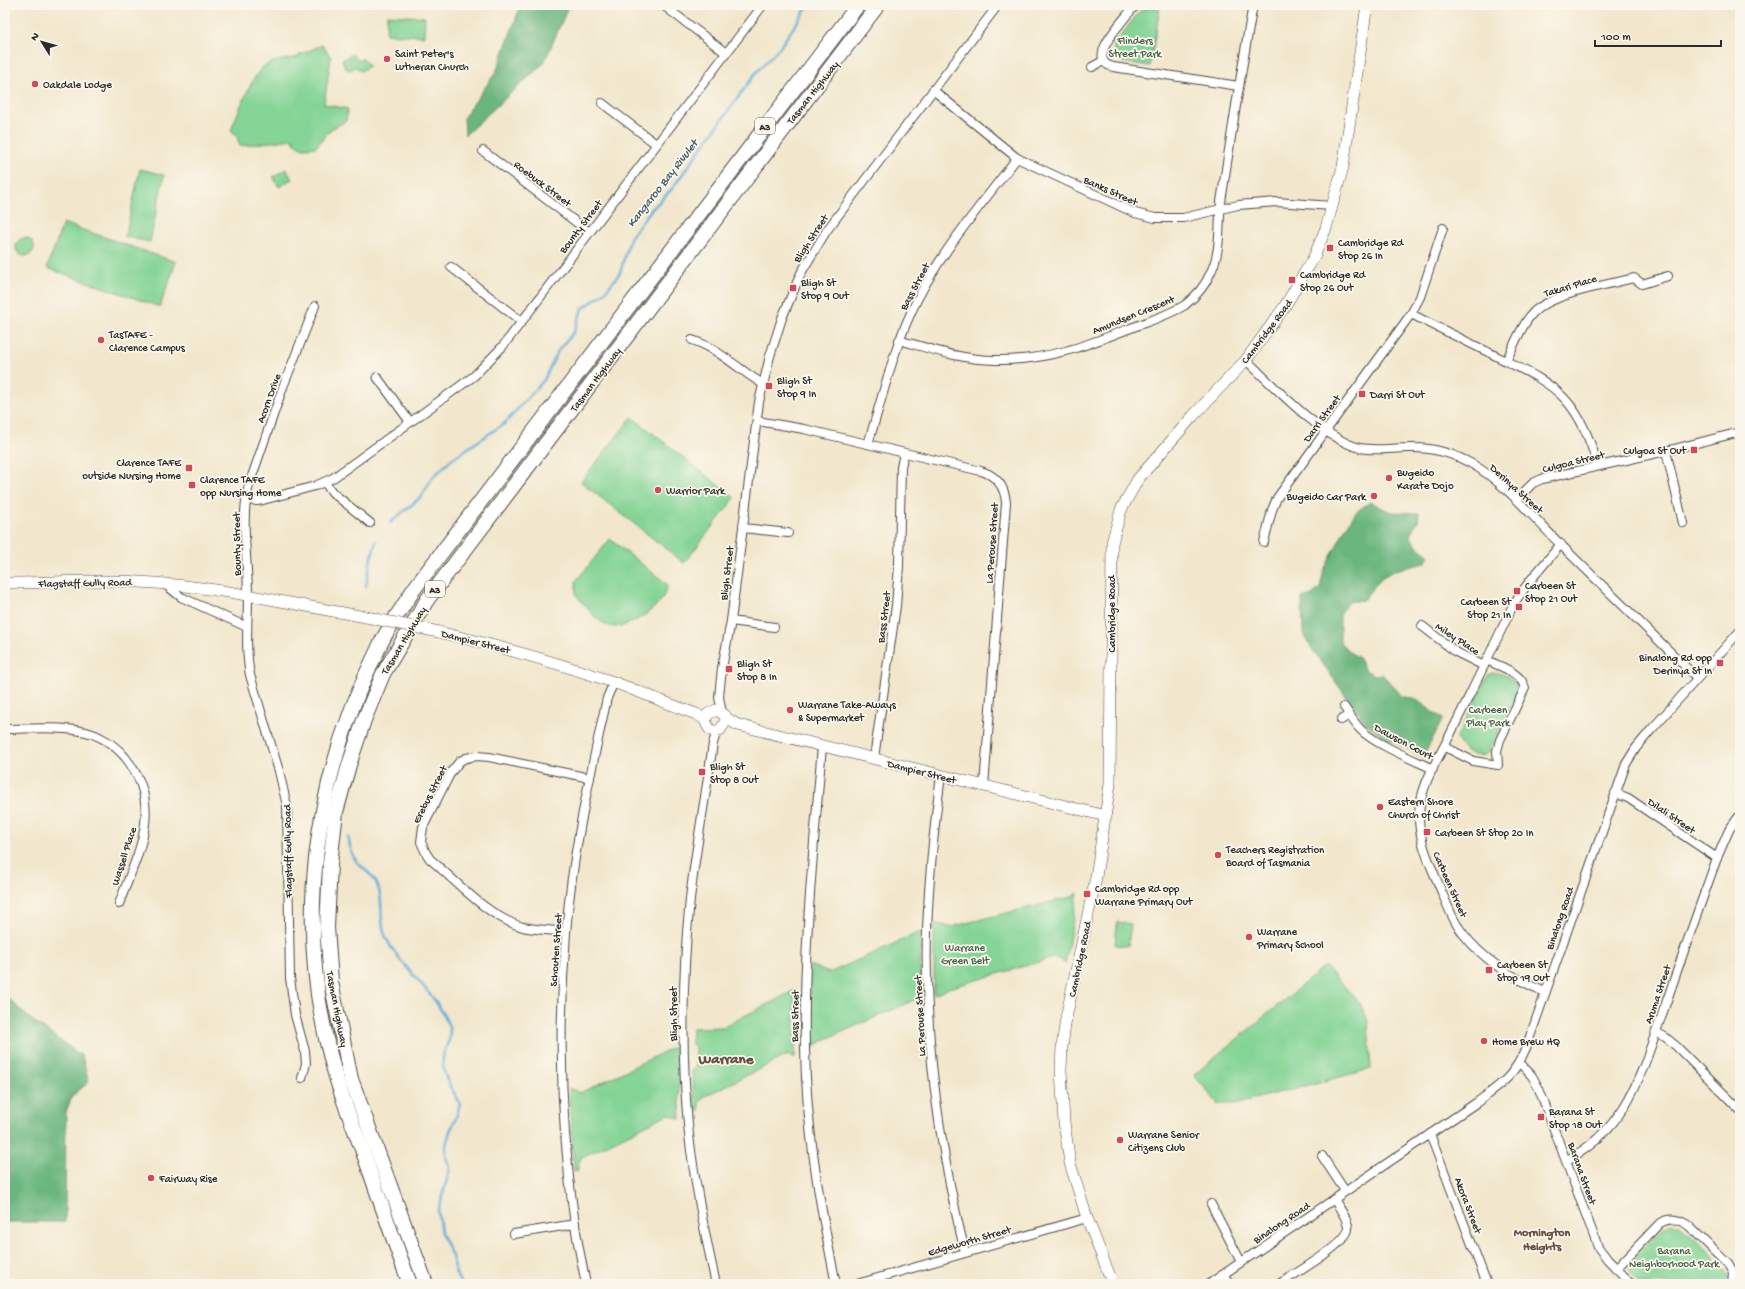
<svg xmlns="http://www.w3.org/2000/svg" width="1745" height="1289" font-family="'Gochi Hand',sans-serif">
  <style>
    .green { fill: #84d495; stroke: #588060 }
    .forest { fill: #6bb67e; stroke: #4b7054 }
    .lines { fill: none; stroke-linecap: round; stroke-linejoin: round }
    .stream { stroke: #5fabd8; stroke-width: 2.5 }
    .street-casing { stroke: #494743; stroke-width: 10 }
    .secondary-casing { stroke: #494743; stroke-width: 12 }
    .highway-casing { stroke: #494743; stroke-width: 16 }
    .street { stroke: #fff; stroke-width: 8 }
    .secondary { stroke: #fff; stroke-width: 11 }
    .highway { stroke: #fff; stroke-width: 14 }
    .secondary-bridge-casing { stroke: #494743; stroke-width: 12; stroke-linecap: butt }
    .secondary-bridge { stroke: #fff; stroke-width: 11 }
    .poi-dot { fill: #d1495b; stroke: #fbf7ec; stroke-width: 1.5 }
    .labels { text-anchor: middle; stroke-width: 3.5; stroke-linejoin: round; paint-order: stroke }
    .shield { fill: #fbf7ec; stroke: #696865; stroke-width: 1 }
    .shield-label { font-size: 10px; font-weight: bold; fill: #2b2b2b }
    .park-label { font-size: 11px; fill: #465e4b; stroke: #fbf7ec }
    .poi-label { font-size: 11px; fill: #2b2b2b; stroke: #fbf7ec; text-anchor: start }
    .street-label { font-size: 11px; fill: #2b2b2b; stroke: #fbf7ec }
    .water-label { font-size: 12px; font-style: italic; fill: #3d5868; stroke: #fbf7ec }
    .neighbourhood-label { font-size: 12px; font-weight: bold; fill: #665142; stroke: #fbf7ec }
    .district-label { font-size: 15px; font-weight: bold; fill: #665142; stroke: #fbf7ec }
  </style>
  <rect width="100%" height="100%" fill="#fbf7ec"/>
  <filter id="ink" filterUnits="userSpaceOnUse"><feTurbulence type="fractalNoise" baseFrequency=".025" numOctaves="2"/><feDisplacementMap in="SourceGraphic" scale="8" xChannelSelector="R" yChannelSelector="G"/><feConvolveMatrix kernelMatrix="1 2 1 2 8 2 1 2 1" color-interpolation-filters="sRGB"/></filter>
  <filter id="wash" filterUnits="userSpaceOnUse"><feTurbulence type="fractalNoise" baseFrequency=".012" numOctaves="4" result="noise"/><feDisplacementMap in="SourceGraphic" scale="16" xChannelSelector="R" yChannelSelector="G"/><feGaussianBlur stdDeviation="0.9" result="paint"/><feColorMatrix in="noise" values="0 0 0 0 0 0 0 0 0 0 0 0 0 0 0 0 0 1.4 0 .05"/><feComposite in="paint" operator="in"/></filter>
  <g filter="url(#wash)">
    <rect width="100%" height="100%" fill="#f2e7cc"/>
    <!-- green -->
    <g class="green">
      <polygon points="1160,7 1150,66 1121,62 1114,53 1114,45 1139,12 1146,8"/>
      <polygon points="387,15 425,17 424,36 386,34"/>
      <path d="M322,45L331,57L324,104L348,109L346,121L331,129L316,147L304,148L296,145L293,139L240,146L236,134L231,131C235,119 254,72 263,67C274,60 287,59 299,57V55Z"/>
      <polygon points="352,54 358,61 363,58 369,66 361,71 356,67 350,70 346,69 342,60"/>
      <polygon points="140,169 164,175 150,242 125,237"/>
      <polygon points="286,169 292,179 279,187 273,177"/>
      <polygon points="63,223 176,262 160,307 47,268"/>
      <circle cx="25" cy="247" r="9"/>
      <polygon points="632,417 735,498 684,563 581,482"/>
      <path d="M610,539L668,585C666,589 664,595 662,599C653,612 622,633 607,625C594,619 585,605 576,595V581Z"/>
      <path d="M1492,673C1503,672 1519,680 1518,692L1489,752C1478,762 1461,750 1457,738L1488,675Z"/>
      <polygon points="1078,892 1065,964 1059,959 1053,958 949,988 934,995 934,923 950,927 1072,897"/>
      <polygon points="1117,922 1131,924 1128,946 1115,945"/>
      <polygon points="920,932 921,997 824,1040 811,1049 810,965 829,973"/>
      <polygon points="1325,966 1360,1003 1368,1021 1371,1069 1235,1104 1218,1104 1194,1075"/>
      <polygon points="795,990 795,1058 788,1055 703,1097 699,1103 699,1111 695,1112 692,1072 696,1066 695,1048 691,1042 692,1028 723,1027"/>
      <polygon points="676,1046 681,1119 668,1114 582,1157 578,1164 578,1170 574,1171 569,1088 580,1093"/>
      <path d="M1673,1224C1685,1226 1725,1264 1728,1276L1726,1284H1640L1632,1275L1630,1270C1633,1256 1659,1226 1673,1224Z"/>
    </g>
    <!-- forest -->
    <g class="forest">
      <polygon points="521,5 569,5 544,63 465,135 464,117 496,72"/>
      <polygon points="1370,502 1391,512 1419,513 1418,521 1410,535 1415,544 1429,555 1425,563 1395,570 1381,578 1363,600 1348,602 1340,614 1340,642 1349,652 1358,657 1364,669 1374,675 1382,674 1403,697 1414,698 1443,719 1423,757 1379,734 1364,721 1312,649 1303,634 1302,598 1312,595 1320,588 1324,570 1345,529 1356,512"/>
      <polygon points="5,995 29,1018 82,1056 89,1082 72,1096 66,1112 65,1222 5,1222"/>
    </g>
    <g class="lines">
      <!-- stream -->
      <g class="stream">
        <polyline points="390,523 422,496 432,478 452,459 505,423 544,380 559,349 574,332 582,309 604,293 620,273 630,238 650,211 671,190 755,74 780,47 809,5"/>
        <polyline points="366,586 370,563 376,541"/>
        <path d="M348,837C350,845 351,855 357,862C363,869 371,873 376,882C385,899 378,921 386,938C402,970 433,988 448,1024C454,1040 444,1046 443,1058C441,1074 452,1090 460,1103L456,1118L450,1131L446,1145V1157L450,1168L438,1212L441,1233L452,1256L456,1274L461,1284"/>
      </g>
    </g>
  </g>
  <g filter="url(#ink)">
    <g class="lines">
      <defs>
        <g id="street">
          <polyline points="663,5 726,53"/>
          <path d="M1137,5L1132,9C1123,21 1084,60 1113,67L1239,86"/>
          <polyline points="1092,67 1103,61"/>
          <polyline points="933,90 1017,158 1135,213 1155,218 1183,218 1238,205 1277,202 1332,206"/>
          <polyline points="602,103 656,144"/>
          <polyline points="483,151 589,232"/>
          <polyline points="451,267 521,321"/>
          <path d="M1411,314C1439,328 1468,342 1496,356C1519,368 1546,379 1564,398C1582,417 1590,441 1598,465"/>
          <path d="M692,340C718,348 739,370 763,384"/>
          <path d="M899,340C931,349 962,360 995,360C1047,361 1085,346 1131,328C1149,321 1169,315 1185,305C1195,297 1205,286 1210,274C1222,250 1218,228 1221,202C1231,136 1241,71 1253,5"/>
          <path d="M1246,360C1274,386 1323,439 1360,448C1375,451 1392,448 1408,448C1430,447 1453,453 1472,464C1504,482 1533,517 1559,543C1605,588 1651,633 1697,678"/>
          <path d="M1506,361C1514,346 1520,328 1531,315C1548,294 1607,285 1634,278L1642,284L1668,276"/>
          <polyline points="377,377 410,422"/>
          <path d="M757,421L804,429L981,471C997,476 1005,487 1006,503L984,786"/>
          <path d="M868,444C883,396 894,345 917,300C943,249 982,204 1017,158"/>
          <polyline points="1666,451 1683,523"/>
          <polyline points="324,482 333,493 370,523"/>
          <polyline points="246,500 257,501 263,500 315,486 333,478 474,376 503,346 763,5"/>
          <polyline points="1516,500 1533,483 1542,479 1666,451 1740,432"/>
          <polyline points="743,528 788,533"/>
          <polyline points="1264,542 1272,510 1277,498 1411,314 1420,297 1443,228"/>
          <polyline points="166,585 181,597 247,627"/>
          <polyline points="731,621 774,627"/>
          <polyline points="1422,626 1456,652 1484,666"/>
          <path d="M1344,707C1350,715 1354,723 1361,730C1377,745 1412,759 1433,769"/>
          <polyline points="722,713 719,697 722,668 731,621 759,402 770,356 782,318 801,273 827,230 998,5"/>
          <polyline points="1341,720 1349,715"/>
          <path d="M5,729C30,729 57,726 81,731C98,734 114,744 125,757C165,807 138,852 119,904"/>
          <path d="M822,746C814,846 803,947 805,1048C806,1128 820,1206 836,1284"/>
          <path d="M1445,747L1473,761L1498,765L1497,751L1500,740L1525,688C1521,672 1500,667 1487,660"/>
          <polyline points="874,758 896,606 899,566 901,467 904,453"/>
          <path d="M941,775C934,826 929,877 927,929C924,1037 939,1147 965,1252"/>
          <polyline points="1615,793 1628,798 1717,858"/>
          <path d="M566,932C552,930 537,930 523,927C489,918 456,881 430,859L426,853L421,842L423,827L451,772L460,761L466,758L477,756L489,757L590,778"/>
          <path d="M1545,992C1512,978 1477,956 1457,925C1451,915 1447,905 1443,895C1433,870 1419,845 1419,817C1419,786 1439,758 1452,731C1473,688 1494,646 1514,603L1529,582L1561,544"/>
          <polyline points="1656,1032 1665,1037 1676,1046 1740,1110"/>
          <polyline points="1520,1063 1532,1076 1539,1089 1598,1247 1608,1260 1632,1284"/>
          <path d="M302,1078L306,1064L305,1051L295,1015L290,978L287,806L279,771L250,675C245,648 248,622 248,595C248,561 240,518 249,485L283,387L315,306"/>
          <polyline points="1430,1134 1487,1284"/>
          <polyline points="1322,1156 1345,1191"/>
          <path d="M1567,1160C1590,1148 1610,1129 1624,1107C1642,1078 1652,1042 1664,1009C1681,959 1699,908 1717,858L1729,830L1740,815"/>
          <polyline points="1211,1204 1241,1262"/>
          <polyline points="514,1234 575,1224"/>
          <path d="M1616,1269L1660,1223C1670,1217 1679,1219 1689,1226L1728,1264L1733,1273L1732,1284"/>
          <polyline points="1223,1275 1231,1284"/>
          <path d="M586,1284C582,1264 578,1245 575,1225C561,1129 558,1030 566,933C572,854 590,776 607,698L614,682"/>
          <path d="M716,1284C705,1235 695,1185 689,1135C681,1057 682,977 690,899C696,847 706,795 713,743L717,731"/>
          <polyline points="857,1284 1087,1218"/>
          <path d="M1209,1284L1476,1103C1500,1085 1514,1077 1526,1048L1626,764L1636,748L1651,730L1740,631"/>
          <path d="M1279,1284C1293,1275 1347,1244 1348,1229C1349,1220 1339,1208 1334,1199"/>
        </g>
        <g id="secondary">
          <path d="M5,583C49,583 94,579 139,582C215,586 291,604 366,617"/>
          <path d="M439,632C498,646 556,662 613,682C641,692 668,704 696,714C698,715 702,717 704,719C709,725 707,734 720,730L726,721L725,715L716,710L708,714L705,720"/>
          <polyline points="726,718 738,725 1106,816"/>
          <polyline points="1113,1284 1087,1218 1070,1163 1064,1122 1061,1070 1062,1047 1066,1018 1096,877 1110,784 1112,543 1121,510 1138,479 1193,416 1246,360 1285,306 1314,257 1326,228 1343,167 1367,5"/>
        </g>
        <g id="highway">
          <path d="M410,1284C393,1239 378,1194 362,1149C352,1123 341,1096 334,1070C293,926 313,778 380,645C389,626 403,607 414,589L858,5"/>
          <polyline points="426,1284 351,1079 331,982 327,927 330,864 336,812 349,765 364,720 383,674 427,600 878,5"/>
        </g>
      </defs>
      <!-- street casing -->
      <use href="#street" class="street-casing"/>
      <!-- secondary casing -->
      <use href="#secondary" class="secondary-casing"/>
      <!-- highway casing -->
      <use href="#highway" class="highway-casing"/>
      <!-- street -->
      <use href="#street" class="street"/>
      <!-- secondary -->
      <use href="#secondary" class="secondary"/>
      <!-- highway -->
      <use href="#highway" class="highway"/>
      <defs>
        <polyline id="secondary-bridge" points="366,617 439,632"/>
      </defs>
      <!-- secondary-bridge casing -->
      <use href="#secondary-bridge" class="secondary-bridge-casing"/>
      <!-- secondary-bridge -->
      <use href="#secondary-bridge" class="secondary-bridge"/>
    </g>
  </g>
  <!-- markers -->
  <g class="poi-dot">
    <circle cx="387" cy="59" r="4"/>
    <circle cx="35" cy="84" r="4"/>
    <rect x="1326" y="244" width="8" height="8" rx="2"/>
    <rect x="1288" y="276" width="8" height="8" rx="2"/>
    <rect x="789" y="284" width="8" height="8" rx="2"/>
    <circle cx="101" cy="340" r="4"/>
    <rect x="765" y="382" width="8" height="8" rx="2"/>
    <rect x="1358" y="390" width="8" height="8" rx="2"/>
    <rect x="1690" y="446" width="8" height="8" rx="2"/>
    <rect x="185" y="464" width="8" height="8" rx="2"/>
    <circle cx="1389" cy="478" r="4"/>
    <rect x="188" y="481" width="8" height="8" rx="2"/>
    <circle cx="658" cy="490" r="4"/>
    <circle cx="1374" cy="496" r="4"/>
    <rect x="1513" y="587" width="8" height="8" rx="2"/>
    <rect x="1515" y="603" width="8" height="8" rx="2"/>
    <rect x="1716" y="659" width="8" height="8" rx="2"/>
    <rect x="725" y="665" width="8" height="8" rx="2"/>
    <circle cx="790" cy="710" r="4"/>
    <rect x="698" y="768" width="8" height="8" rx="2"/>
    <circle cx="1380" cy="807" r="4"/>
    <rect x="1423" y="828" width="8" height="8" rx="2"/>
    <circle cx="1218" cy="855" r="4"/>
    <rect x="1083" y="890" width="8" height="8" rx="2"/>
    <circle cx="1249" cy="937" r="4"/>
    <rect x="1485" y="966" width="8" height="8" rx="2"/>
    <circle cx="1484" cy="1041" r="4"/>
    <rect x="1537" y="1113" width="8" height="8" rx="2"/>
    <circle cx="1120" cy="1140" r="4"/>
    <circle cx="151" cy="1178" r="4"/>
  </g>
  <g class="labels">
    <!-- shield labels -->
    <g class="shield">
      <rect x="755" y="118" width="20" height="16" rx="3"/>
      <rect x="425" y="581" width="20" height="16" rx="3"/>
    </g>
    <g class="shield-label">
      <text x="765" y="130">A3</text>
      <text x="435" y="593">A3</text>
    </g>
    <!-- park labels -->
    <g class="park-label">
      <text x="1135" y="44">Flinders<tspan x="1135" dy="13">Street Park</tspan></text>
      <text x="1488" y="713">Carbeen<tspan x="1488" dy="13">Play Park</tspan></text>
      <text x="965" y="951">Warrane<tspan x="965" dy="13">Green Belt</tspan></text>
      <text x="1674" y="1254">Barana<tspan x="1674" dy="13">Neighborhood Park</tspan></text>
    </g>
    <!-- poi labels -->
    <g class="poi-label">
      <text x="395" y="57">Saint Peter's<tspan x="395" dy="13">Lutheran Church</tspan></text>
      <text x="43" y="88">Oakdale Lodge</text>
      <text x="1338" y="246">Cambridge Rd<tspan x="1338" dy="13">Stop 26 In</tspan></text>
      <text x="1300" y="278">Cambridge Rd<tspan x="1300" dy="13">Stop 26 Out</tspan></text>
      <text x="801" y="286">Bligh St<tspan x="801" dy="13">Stop 9 Out</tspan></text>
      <text x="109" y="338">TasTAFE -<tspan x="109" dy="13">Clarence Campus</tspan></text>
      <text x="777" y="384">Bligh St<tspan x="777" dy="13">Stop 9 In</tspan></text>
      <text x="1370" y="398">Darri St Out</text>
      <text x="1686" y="454" text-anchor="end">Culgoa St Out</text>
      <text x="181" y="466" text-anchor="end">Clarence TAFE<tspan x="181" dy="13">outside Nursing Home</tspan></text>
      <text x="1397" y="476">Bugeido<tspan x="1397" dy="13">Karate Dojo</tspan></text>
      <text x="200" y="483">Clarence TAFE<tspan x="200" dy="13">opp Nursing Home</tspan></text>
      <text x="666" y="494">Warrior Park</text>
      <text x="1366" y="500" text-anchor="end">Bugeido Car Park</text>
      <text x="1525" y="589">Carbeen St<tspan x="1525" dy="13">Stop 21 Out</tspan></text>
      <text x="1511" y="605" text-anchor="end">Carbeen St<tspan x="1511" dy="13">Stop 21 In</tspan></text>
      <text x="1712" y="661" text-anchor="end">Binalong Rd opp<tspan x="1712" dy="13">Derinya St In</tspan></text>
      <text x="737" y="667">Bligh St<tspan x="737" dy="13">Stop 8 In</tspan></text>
      <text x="798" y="708">Warrane Take-Aways<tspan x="798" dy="13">&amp; Supermarket</tspan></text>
      <text x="710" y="770">Bligh St<tspan x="710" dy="13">Stop 8 Out</tspan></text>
      <text x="1388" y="805">Eastern Shore<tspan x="1388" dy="13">Church of Christ</tspan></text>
      <text x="1435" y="836">Carbeen St Stop 20 In</text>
      <text x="1226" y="853">Teachers Registration<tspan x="1226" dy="13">Board of Tasmania</tspan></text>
      <text x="1095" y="892">Cambridge Rd opp<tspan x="1095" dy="13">Warrane Primary Out</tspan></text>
      <text x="1257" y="935">Warrane<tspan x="1257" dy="13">Primary School</tspan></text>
      <text x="1497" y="968">Carbeen St<tspan x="1497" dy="13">Stop 19 Out</tspan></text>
      <text x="1492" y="1045">Home Brew HQ</text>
      <text x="1549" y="1115">Barana St<tspan x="1549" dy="13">Stop 18 Out</tspan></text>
      <text x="1128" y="1138">Warrane Senior<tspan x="1128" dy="13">Citizens Club</tspan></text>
      <text x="159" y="1182">Fairway Rise</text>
    </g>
    <!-- street labels -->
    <g class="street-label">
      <text transform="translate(812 92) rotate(-52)" y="4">Tasman Highway</text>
      <text transform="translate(543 183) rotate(37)" y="4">Roebuck Street</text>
      <text transform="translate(1111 190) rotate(24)" y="4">Banks Street</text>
      <text transform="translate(580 226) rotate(-53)" y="4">Bounty Street</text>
      <text transform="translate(810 238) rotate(-57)" y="4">Bligh Street</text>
      <text transform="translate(1570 285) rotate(-17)" y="4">Takari Place</text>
      <text transform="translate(914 286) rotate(-62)" y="4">Bass Street</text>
      <text transform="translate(1133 314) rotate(-22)" y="4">Amundsen Crescent</text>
      <text transform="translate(1266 331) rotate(-53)" y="4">Cambridge Road</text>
      <text transform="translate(595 379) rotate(-53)" y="4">Tasman Highway</text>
      <text transform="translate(268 398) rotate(-70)" y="4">Acorn Drive</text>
      <text transform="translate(1321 418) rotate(-54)" y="4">Darri Street</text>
      <text transform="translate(1573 461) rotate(-14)" y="4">Culgoa Street</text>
      <text transform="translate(1517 488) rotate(42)" y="4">Derinya Street</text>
      <text transform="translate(991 543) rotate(-86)" y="4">La Perouse Street</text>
      <text transform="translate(236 544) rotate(-91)" y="4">Bounty Street</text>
      <text transform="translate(726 573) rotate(-83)" y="4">Bligh Street</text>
      <text transform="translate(85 582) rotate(-1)" y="4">Flagstaff Gully Road</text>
      <text transform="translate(1111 614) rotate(-90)" y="4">Cambridge Road</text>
      <text transform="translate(883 617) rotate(-83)" y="4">Bass Street</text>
      <text transform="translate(1458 638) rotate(33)" y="4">Miley Place</text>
      <text transform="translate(403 640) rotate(-59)" y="4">Tasman Highway</text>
      <text transform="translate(476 641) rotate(14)" y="4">Dampier Street</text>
      <text transform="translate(1404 741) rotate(28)" y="4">Dawson Court</text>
      <text transform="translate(922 771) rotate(14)" y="4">Dampier Street</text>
      <text transform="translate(429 794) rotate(-63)" y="4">Erebus Street</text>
      <text transform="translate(1672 815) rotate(34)" y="4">Dilali Street</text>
      <text transform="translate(287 851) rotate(-91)" y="4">Flagstaff Gully Road</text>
      <text transform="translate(123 856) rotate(-72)" y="4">Wassell Place</text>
      <text transform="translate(1451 884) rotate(66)" y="4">Carbeen Street</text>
      <text transform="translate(1559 918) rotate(-71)" y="4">Binalong Road</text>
      <text transform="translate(555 950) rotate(-86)" y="4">Schouten Street</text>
      <text transform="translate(1079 959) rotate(-78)" y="4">Cambridge Road</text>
      <text transform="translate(1657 994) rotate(-71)" y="4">Aruma Street</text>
      <text transform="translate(338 1009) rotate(79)" y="4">Tasman Highway</text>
      <text transform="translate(673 1014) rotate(-90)" y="4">Bligh Street</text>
      <text transform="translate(794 1016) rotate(-89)" y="4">Bass Street</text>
      <text transform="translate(919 1016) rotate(-93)" y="4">La Perouse Street</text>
      <text transform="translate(1583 1173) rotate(70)" y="4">Barana Street</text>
      <text transform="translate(1469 1205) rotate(69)" y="4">Akora Street</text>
      <text transform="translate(1281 1222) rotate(-34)" y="4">Binalong Road</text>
      <text transform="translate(969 1240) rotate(-16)" y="4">Edgeworth Street</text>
    </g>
    <!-- water labels -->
    <g class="water-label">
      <text transform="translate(662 183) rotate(-52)" y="4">Kangaroo Bay Rivulet</text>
    </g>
    <!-- neighbourhood labels -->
    <g class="neighbourhood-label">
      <text x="1542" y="1236">Mornington<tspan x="1542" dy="14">Heights</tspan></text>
    </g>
    <!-- district labels -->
    <g class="district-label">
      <text x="726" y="1063">Warrane</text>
    </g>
  </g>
  <!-- margin -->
  <rect width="1745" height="1289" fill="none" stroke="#fbf7ec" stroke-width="20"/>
  <!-- north arrow -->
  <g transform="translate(42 42) rotate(307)" stroke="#fbf7ec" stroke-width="3" paint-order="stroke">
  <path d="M0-3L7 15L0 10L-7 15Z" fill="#2b2b2b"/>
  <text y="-6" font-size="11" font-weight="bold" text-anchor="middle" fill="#2b2b2b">N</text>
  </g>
  <!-- scale -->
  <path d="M1595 40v6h126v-6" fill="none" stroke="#2b2b2b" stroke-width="2"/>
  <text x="1601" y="40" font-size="12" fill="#2b2b2b" stroke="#fbf7ec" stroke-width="3" paint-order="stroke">100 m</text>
</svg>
